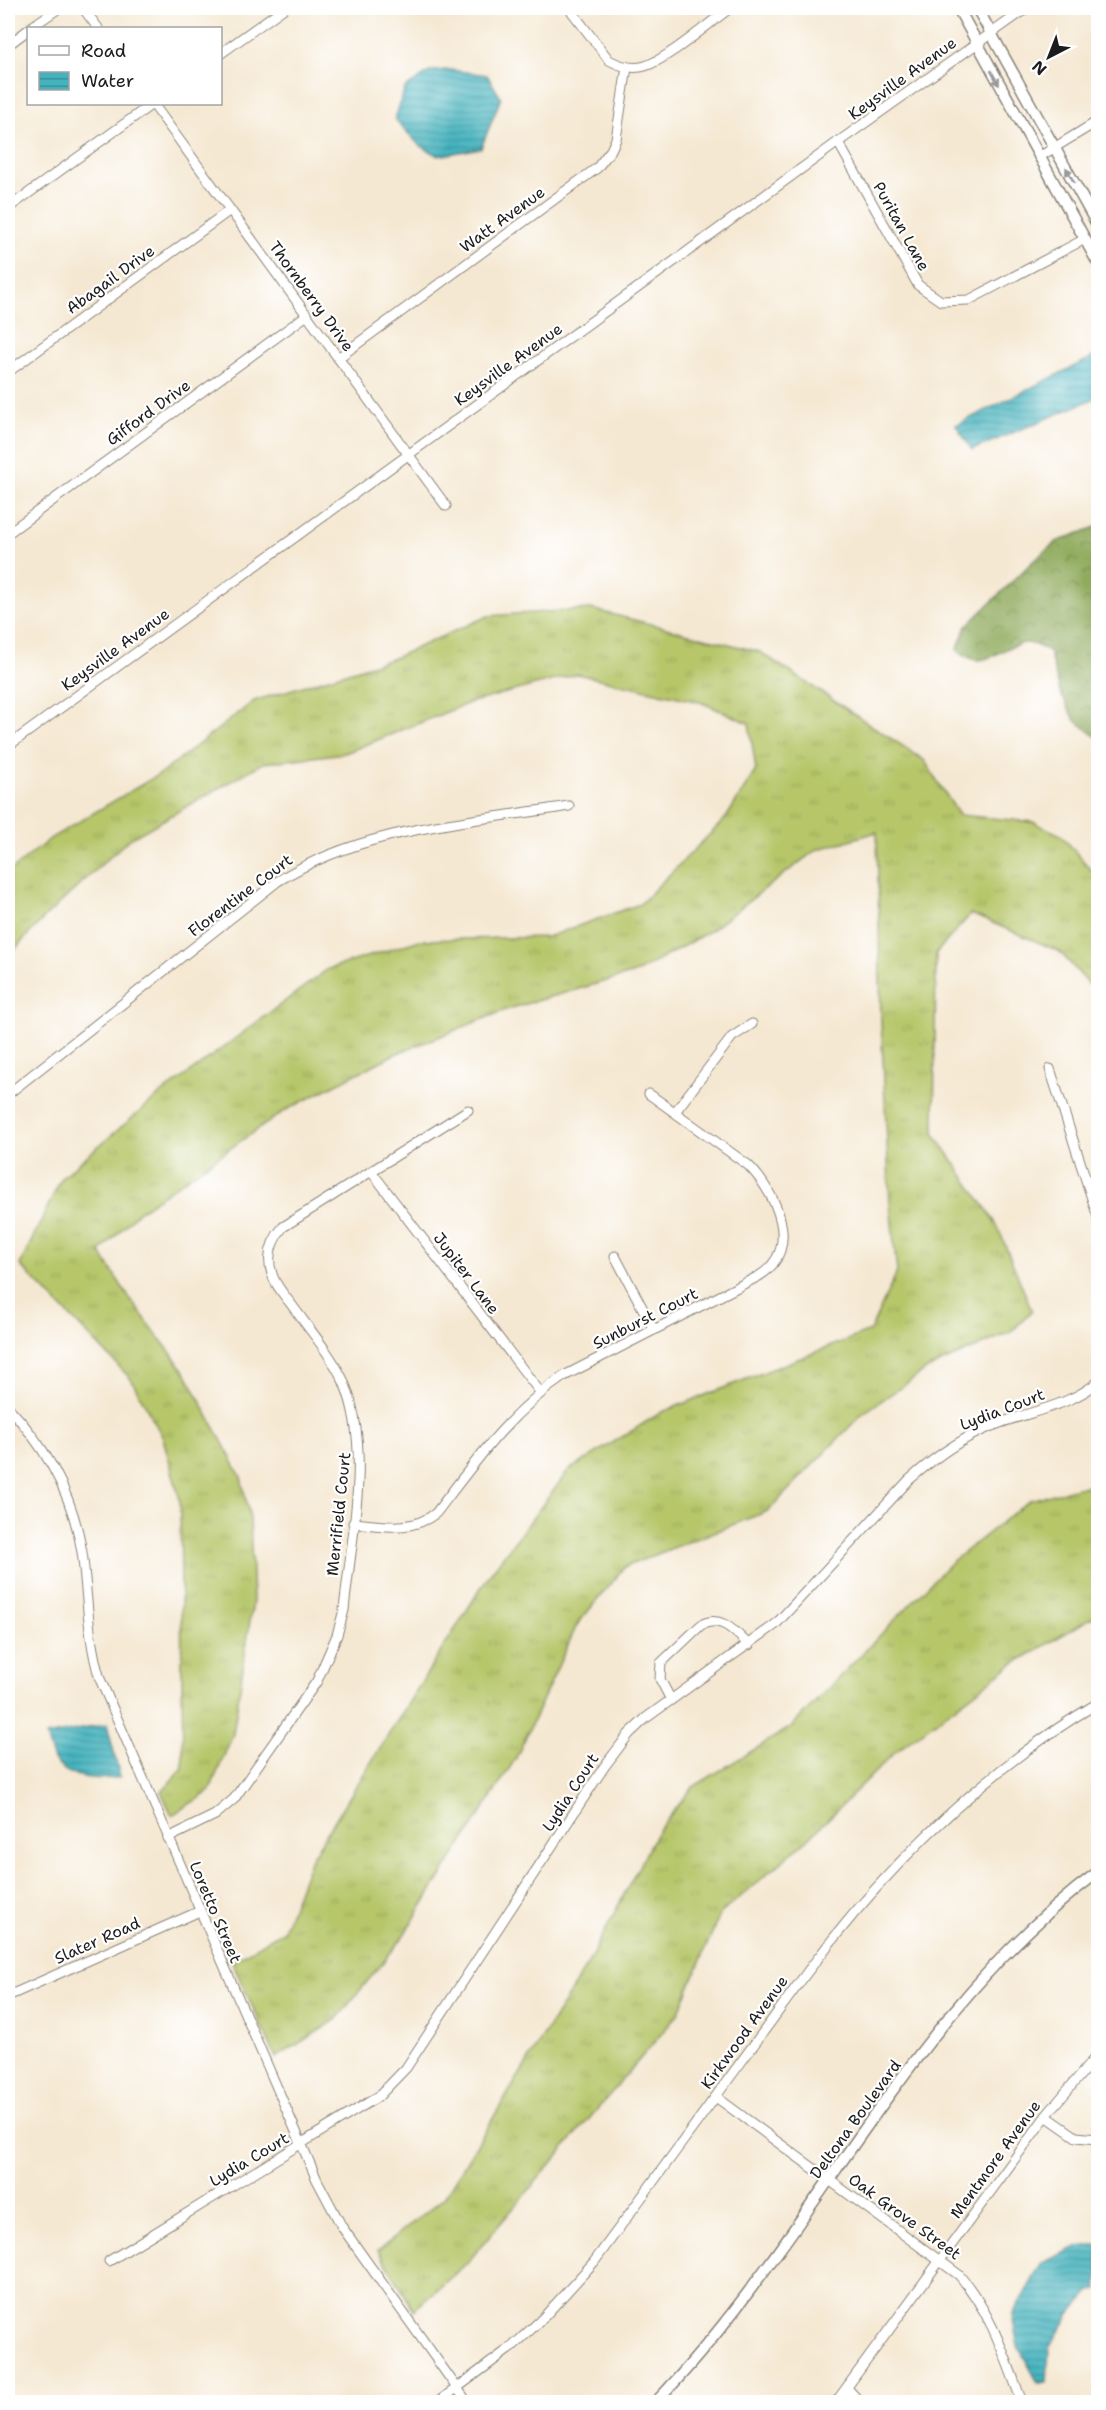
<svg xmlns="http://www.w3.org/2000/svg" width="1106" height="2410" font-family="'Shantell Sans',sans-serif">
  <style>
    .grass { fill: url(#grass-tufts); stroke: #697142; stroke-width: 1.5 }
    .forest { fill: url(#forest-crowns); stroke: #56643c; stroke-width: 1.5 }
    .water { fill: url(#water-rules); stroke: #30686d; stroke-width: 1.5 }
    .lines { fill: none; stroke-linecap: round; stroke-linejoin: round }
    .minor-casing { stroke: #888277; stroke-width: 11 }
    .major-casing { stroke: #888277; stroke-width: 13 }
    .minor { stroke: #fff; stroke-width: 9 }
    .major { stroke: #fff; stroke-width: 10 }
    .oneway { fill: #999 }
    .labels { text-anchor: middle; stroke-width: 4.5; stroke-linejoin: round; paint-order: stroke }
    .street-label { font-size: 16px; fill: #1c1c1c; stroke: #fff }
  </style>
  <defs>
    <pattern id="grass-tufts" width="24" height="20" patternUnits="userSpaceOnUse" patternTransform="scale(1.5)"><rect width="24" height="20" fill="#b6c669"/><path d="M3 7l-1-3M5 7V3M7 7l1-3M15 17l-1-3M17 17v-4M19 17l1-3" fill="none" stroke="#9caa5a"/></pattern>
    <pattern id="forest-crowns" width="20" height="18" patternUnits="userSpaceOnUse" patternTransform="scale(1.5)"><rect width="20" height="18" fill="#90ab5d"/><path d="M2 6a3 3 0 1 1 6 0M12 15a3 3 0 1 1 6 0" fill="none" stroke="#758a4c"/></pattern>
    <pattern id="water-rules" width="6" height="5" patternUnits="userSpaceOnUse" patternTransform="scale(1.5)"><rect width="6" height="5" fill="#44b3be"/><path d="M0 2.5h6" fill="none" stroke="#38919a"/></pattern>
  </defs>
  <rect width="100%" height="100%" fill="#fff"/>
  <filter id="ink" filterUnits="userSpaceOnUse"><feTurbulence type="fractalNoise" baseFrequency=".0167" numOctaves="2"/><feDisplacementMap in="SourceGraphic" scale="12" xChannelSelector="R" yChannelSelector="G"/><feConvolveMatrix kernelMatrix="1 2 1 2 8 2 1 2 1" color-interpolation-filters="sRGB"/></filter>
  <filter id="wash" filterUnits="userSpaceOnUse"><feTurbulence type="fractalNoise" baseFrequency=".008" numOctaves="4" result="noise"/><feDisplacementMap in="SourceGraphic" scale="24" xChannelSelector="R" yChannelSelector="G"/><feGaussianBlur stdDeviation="1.35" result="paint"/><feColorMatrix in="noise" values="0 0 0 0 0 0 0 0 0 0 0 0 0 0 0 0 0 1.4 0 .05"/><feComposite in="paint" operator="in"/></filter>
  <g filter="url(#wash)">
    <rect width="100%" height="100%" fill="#f5e8d2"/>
    <!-- grass -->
    <g class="grass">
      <polygon points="591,609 760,652 924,760 959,815 1033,822 1061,835 1098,878 1098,994 1059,951 971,914 936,953 934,1133 996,1223 1032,1311 1011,1332 929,1368 862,1414 768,1511 624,1567 577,1625 516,1758 400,1941 336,2020 276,2058 232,1962 283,1931 311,1858 489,1575 569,1470 662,1412 870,1331 897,1272 890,1204 881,1021 877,832 816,850 708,932 638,972 508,1009 393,1055 286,1110 138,1212 100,1252 128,1296 185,1372 241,1477 250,1518 253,1601 233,1734 209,1792 172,1815 161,1792 183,1768 180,1500 163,1438 131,1379 20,1265 62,1177 157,1097 328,969 420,940 547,937 640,904 726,818 756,770 749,723 700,702 577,674 469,703 345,753 263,763 128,840 44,918 8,956 8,873 51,838 163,772 254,701 394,658 488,616"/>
      <polygon points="1098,1483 1098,1614 1013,1664 894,1753 807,1840 720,1914 678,2014 467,2263 414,2310 378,2250 444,2198 587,1965 657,1832 693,1787 791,1727 950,1563 1030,1500"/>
    </g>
    <!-- forest -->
    <path class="forest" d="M1098,526V738L1075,720L1060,692L1049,651C1042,648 1033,643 1026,643C998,645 985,675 957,650L966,627L1031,563L1056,542Z"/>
    <!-- water -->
    <g class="water">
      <polygon points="450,70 487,75 501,98 481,148 438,156 419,145 395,119 405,88 431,71"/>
      <polygon points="1097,355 1098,397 972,450 956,425"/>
      <path d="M107,1724L120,1777C100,1780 71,1780 56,1763C51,1756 49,1744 46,1736Z"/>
      <polygon points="1098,2244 1098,2290 1091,2291 1069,2315 1049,2348 1047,2383 1038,2383 1018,2346 1012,2316 1042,2263 1077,2247"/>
    </g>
  </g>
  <g filter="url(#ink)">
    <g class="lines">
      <defs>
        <g id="minor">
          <polyline points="83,8 98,28"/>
          <path d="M569,8L609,60C620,66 632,70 645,66C668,59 709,23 730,8"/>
          <polyline points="30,28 59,8"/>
          <polyline points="8,45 28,30"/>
          <polyline points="220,54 284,8"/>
          <polyline points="153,104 446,506"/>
          <polyline points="838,142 918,285 941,301 969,300 1085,239"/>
          <polyline points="1039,157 1098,121"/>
          <polyline points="8,208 152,104"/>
          <polyline points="338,358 597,168 611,150 616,139 627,67"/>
          <polyline points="8,372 230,210"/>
          <polyline points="8,533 307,315"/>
          <polyline points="8,746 838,142 1027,8"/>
          <polyline points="1050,1069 1098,1217"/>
          <path d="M8,1094L278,881C363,827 471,822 569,806"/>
          <polyline points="675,1112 732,1037 752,1024"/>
          <polyline points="371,1171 540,1392"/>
          <polyline points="615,1256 654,1330"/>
          <path d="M8,1407C47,1448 73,1496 82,1552C88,1595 87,1637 100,1679L317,2180L342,2227L467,2402"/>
          <path d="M353,1523C382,1525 411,1533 436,1513C475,1462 510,1412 564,1376L759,1276C803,1249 776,1193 748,1165L649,1094"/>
          <path d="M671,1700L660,1679L661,1663L701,1625C721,1614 735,1632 749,1645"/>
          <path d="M168,1838L215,1815L234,1799L317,1681L337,1635L344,1610C351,1538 373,1448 343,1380C330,1353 309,1329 291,1304C284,1295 275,1285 272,1274C266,1256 272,1240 283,1227L468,1110"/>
          <polyline points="8,1996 200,1911"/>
          <path d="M716,2097L959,2275C991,2312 1005,2357 1022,2402"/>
          <polyline points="1046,2116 1076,2137 1098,2139"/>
          <path d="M109,2261L379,2096L406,2068L604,1767L629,1734L646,1718L776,1624L909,1480C936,1456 965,1435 1000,1423C1033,1411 1071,1405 1098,1382"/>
          <polyline points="847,2388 860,2402"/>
          <path d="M438,2402L513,2346L542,2319L594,2262L808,1971C888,1865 983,1771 1098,1703"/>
          <polyline points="836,2402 1046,2116 1098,2054"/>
        </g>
        <g id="major">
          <polyline points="958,8 1098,263"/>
          <polyline points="977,8 1098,226"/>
          <path d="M656,2402C815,2236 910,2011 1098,1872"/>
        </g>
      </defs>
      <!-- minor casing -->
      <use href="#minor" class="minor-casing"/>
      <!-- major casing -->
      <use href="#major" class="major-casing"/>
      <!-- minor -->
      <use href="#minor" class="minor"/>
      <!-- major -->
      <use href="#major" class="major"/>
    </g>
    <!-- one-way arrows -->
    <defs><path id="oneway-solid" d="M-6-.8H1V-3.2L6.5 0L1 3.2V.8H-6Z" transform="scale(1.5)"/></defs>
    <g class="oneway">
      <use href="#oneway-solid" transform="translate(995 78) rotate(61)"/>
      <use href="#oneway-solid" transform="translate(1070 175) rotate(-119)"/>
    </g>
  </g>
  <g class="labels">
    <!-- street labels -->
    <g class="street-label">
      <text transform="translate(902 78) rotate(-36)" y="6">Keysville Avenue</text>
      <text transform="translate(502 219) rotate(-36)" y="6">Watt Avenue</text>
      <text transform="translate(902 226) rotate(61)" y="6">Puritan Lane</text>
      <text transform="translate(110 279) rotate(-36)" y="6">Abagail Drive</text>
      <text transform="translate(312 296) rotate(54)" y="6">Thornberry Drive</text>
      <text transform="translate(508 364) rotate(-36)" y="6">Keysville Avenue</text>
      <text transform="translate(148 412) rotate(-36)" y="6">Gifford Drive</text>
      <text transform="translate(115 649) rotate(-36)" y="6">Keysville Avenue</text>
      <text transform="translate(240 895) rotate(-37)" y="6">Florentine Court</text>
      <text transform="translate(467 1273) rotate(53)" y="6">Jupiter Lane</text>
      <text transform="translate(645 1318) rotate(-27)" y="6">Sunburst Court</text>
      <text transform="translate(1002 1409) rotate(-21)" y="6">Lydia Court</text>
      <text transform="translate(338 1514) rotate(-84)" y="6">Merrifield Court</text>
      <text transform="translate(570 1792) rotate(-57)" y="6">Lydia Court</text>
      <text transform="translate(216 1912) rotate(67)" y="6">Loretto Street</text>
      <text transform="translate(97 1940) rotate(-24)" y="6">Slater Road</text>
      <text transform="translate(744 2032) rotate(-54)" y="6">Kirkwood Avenue</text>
      <text transform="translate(855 2119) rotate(-54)" y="6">Deltona Boulevard</text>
      <text transform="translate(249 2159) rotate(-31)" y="6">Lydia Court</text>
      <text transform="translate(995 2159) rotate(-54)" y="6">Mentmore Avenue</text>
      <text transform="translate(905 2216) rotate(36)" y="6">Oak Grove Street</text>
    </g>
  </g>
  <!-- margin -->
  <rect width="1106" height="2410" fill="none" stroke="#fff" stroke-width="30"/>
  <!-- legend -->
  <rect x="27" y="27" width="195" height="78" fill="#ffffff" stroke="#a4a4a4" stroke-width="1.5"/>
  <rect x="39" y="46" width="30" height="9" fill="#ffffff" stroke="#a4a4a4" stroke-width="1.5"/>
  <text x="81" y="57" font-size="18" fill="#1c1c1c">Road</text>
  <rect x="39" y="72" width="30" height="18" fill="url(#water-rules)" stroke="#a4a4a4" stroke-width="1.5"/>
  <text x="81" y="87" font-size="18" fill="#1c1c1c">Water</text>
  <!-- north arrow -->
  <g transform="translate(1049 57) rotate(222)" stroke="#ffffff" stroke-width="4.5" paint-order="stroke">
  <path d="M0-4.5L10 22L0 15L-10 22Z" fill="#1c1c1c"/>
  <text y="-9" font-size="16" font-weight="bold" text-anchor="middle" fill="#1c1c1c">N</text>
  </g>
</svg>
